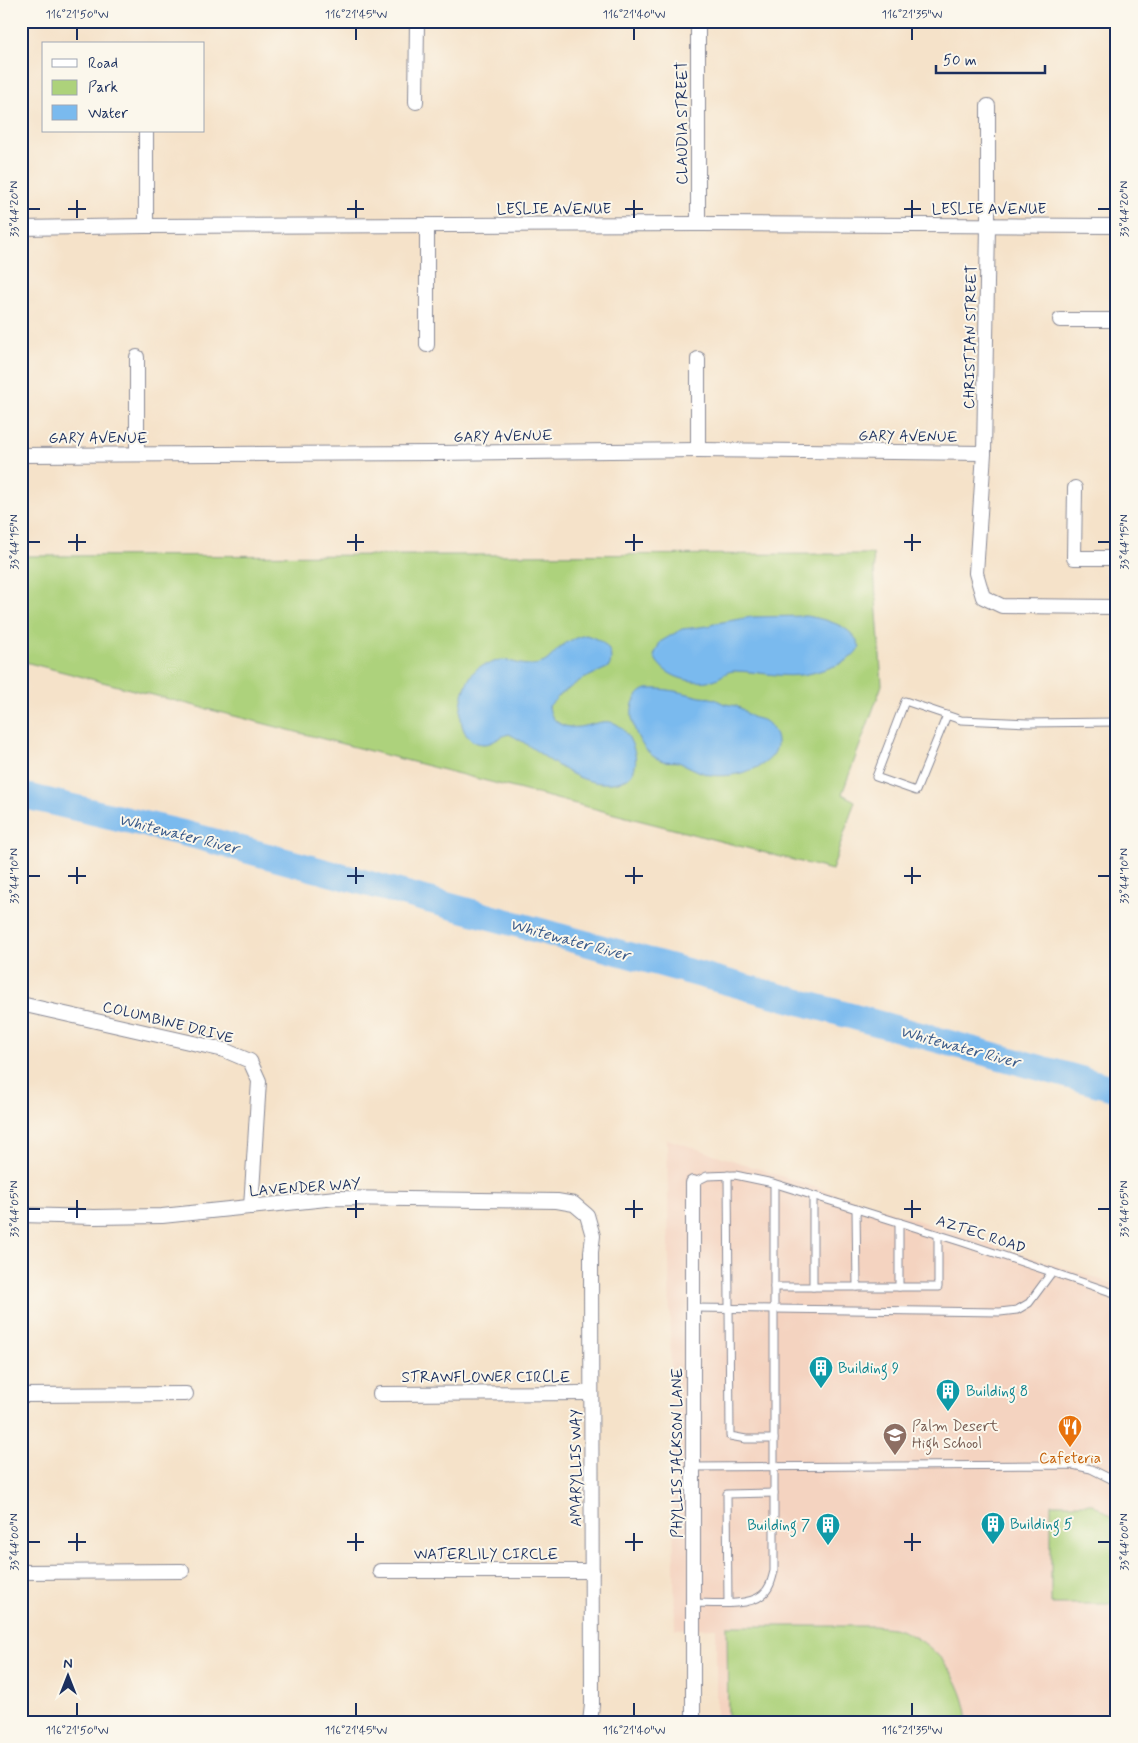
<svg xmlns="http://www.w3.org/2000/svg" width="1138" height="1743" font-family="Mynerve,sans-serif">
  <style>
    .built { fill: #f4d3c0 }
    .green { fill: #add27b; stroke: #64806c }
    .water { fill: #7abaee; stroke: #4a74a6 }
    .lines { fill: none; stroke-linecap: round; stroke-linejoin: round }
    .river { stroke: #7abaee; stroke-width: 26 }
    .lane-casing { stroke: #888894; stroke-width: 9 }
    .street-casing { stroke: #888894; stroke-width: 16 }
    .lane { stroke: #fff; stroke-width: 7 }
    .street { stroke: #fff; stroke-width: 14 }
    .ticks { fill: none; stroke: #1b2f5e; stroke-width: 2 }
    .labels { text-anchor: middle; stroke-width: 4; stroke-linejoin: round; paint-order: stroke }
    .street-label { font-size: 15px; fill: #1b2f5e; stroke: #fbf7ec }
    .culture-label { font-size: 15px; fill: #0d838f; stroke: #fbf7ec; text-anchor: start }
    .education-label { font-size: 15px; fill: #785e54; stroke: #fbf7ec; text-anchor: start }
    .food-label { font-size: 15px; fill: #c56008; stroke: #fbf7ec }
    .water-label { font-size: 16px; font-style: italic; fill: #385989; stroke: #fbf7ec }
    .neatline { fill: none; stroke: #1b2f5e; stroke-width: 2 }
    .ticks-label { font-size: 12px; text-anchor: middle; fill: #1b2f5e }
  </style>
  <rect width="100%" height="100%" fill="#fbf7ec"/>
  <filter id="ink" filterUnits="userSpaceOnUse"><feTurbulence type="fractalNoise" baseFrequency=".02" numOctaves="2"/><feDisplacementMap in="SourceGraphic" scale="10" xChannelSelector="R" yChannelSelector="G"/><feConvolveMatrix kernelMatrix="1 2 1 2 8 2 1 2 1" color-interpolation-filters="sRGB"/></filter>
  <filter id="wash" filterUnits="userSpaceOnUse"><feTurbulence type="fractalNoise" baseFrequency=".0096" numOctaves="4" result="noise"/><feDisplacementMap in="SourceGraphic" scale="20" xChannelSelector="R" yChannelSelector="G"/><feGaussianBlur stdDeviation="1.12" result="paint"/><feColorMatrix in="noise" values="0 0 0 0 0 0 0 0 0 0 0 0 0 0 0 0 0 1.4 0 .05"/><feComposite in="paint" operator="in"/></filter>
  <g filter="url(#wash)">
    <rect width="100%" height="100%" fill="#f5e2c9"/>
    <!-- built -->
    <polygon class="built" points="667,1139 1117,1285 1117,1722 716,1722 716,1628 675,1629"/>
    <!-- green -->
    <g class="green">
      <polygon points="873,554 882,685 842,794 855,801 832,870 21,661 21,556"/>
      <polygon points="1051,1504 1093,1504 1117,1520 1117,1604 1051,1604"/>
      <path d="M727,1626H874C880,1627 887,1627 893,1628C935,1639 965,1681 968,1722H728Z"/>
    </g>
    <!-- water -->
    <g class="water">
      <path d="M807,616C827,620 852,625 860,647C850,661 841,664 826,669C819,671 814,673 807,674C783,679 758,671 734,671C726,671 721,678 713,680C692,685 663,677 654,656L660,642L682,629L708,626L717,623L751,617Z"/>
      <path d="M586,635C602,640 616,649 609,667L579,681L560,695L549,706C550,713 551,717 557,722C584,741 610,700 630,740C634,748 637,757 635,766C632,781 616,784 602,783C568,781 538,748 509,734C500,736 493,744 484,744C449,743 459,682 478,668C480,666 485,665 489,664C492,663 496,661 500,660C513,660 526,669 542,663C549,661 556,650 562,646C569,640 578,637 586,635Z"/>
      <path d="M647,689C665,688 680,692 696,696C702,698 709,697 715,699C719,701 722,703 725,704C730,705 736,705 740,708C745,710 747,715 752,717C758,719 766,720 769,724C800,762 733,782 706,774C696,771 687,765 678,762C673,761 667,762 663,761C643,755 630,728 632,708C633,700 639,691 647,689Z"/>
    </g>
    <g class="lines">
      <!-- river -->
      <polyline class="river" points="21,795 191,835 1117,1089"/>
    </g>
  </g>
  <g filter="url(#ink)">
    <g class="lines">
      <defs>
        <g id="lane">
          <polyline points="947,715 916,791 876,777 905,701 961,720 1028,723 1117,722"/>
          <polyline points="728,1175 730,1436 746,1439 774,1439"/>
          <polyline points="693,1183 707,1176 735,1175 773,1183 962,1242 1117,1294"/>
          <polyline points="856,1209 857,1287"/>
          <polyline points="899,1222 899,1287"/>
          <polyline points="774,1287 938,1287 938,1235"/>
          <polyline points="813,1287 813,1196"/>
          <polyline points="693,1308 1000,1312 1017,1310 1029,1303 1052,1272"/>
          <polyline points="693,1467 1073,1465 1091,1469 1117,1482"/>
          <path d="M693,1603C711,1603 748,1607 762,1595C770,1589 772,1579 774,1571V1184"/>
          <polyline points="728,1603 727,1494 774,1493"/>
        </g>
        <g id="street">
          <polyline points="698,21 698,224"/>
          <polyline points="416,102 417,21"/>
          <polyline points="988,106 988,226 984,453 976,573 983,597 1002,606 1117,607"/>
          <polyline points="146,131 146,226"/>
          <polyline points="427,226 427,345"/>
          <polyline points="21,228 146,226 698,224 1117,226"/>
          <polyline points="1060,320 1117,320"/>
          <polyline points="698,359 698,450"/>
          <polyline points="137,454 137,357"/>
          <polyline points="21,455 437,453 698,450 984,453"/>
          <polyline points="1075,488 1074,558 1117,558"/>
          <polyline points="21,1004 224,1050 250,1061 259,1081 251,1207"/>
          <polyline points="21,1215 94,1217 162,1216 336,1198 557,1201 574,1204 587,1215 593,1236 591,1252 592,1705 590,1722"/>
          <polyline points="380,1394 591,1393"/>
          <polyline points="21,1395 186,1394"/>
          <polyline points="380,1571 592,1571"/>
          <polyline points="21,1572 182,1571"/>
          <polyline points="693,1722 693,1183"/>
        </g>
      </defs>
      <!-- lane casing -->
      <use href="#lane" class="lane-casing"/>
      <!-- street casing -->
      <use href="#street" class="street-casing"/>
      <!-- lane -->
      <use href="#lane" class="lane"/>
      <!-- street -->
      <use href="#street" class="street"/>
    </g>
  </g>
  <!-- ticks -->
  <path class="ticks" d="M77,28V40M356,28V40M634,28V40M912,28V40M77,200V218M356,200V218M634,200V218M912,200V218M28,209H40M68,209H86M347,209H364M625,209H643M904,209H921M1098,209H1110M77,534V551M356,534V551M634,534V551M912,534V551M28,542H40M68,542H86M347,542H364M625,542H643M904,542H921M1098,542H1110M77,867V884M356,867V884M634,867V884M912,867V884M28,876H40M68,876H86M347,876H364M625,876H643M904,876H921M1098,876H1110M77,1200V1218M356,1200V1218M634,1200V1218M912,1200V1218M28,1209H40M68,1209H86M347,1209H364M625,1209H643M904,1209H921M1098,1209H1110M77,1533V1551M356,1533V1551M634,1533V1551M912,1533V1551M28,1542H40M68,1542H86M347,1542H364M625,1542H643M904,1542H921M1098,1542H1110M77,1703V1716M356,1703V1716M634,1703V1716M912,1703V1716"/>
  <!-- icons -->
  <defs>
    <symbol id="building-pin" viewBox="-11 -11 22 30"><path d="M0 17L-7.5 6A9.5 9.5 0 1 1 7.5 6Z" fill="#0f9aa8" stroke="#fbf7ec"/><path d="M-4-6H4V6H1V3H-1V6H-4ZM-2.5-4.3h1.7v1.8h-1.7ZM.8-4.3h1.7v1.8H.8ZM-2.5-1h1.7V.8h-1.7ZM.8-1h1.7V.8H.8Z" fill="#fff"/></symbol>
    <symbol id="restaurant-pin" viewBox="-11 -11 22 30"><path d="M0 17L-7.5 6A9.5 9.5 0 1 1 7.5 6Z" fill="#e8710a" stroke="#fbf7ec"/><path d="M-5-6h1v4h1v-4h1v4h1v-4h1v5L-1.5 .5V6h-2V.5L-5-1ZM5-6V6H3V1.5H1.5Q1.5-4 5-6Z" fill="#fff"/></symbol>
    <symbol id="school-pin" viewBox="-11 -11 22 30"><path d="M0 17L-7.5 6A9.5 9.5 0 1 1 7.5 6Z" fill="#8d6e63" stroke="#fbf7ec"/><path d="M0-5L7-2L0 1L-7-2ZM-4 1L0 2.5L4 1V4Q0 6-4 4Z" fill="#fff"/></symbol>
  </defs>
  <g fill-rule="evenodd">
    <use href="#building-pin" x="807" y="1354" width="28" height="38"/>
    <use href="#building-pin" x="934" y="1377" width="28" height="38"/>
    <use href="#restaurant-pin" x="1056" y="1413" width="28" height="38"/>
    <use href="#school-pin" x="881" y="1421" width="28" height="38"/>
    <use href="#building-pin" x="979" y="1510" width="28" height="38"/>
    <use href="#building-pin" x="814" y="1511" width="28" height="38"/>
  </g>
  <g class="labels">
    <!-- street labels -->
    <g class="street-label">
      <text transform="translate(682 123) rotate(-90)" y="5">CLAUDIA STREET</text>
      <text x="554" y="214">LESLIE AVENUE</text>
      <text x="989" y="214">LESLIE AVENUE</text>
      <text transform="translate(970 337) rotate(-89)" y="5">CHRISTIAN STREET</text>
      <text transform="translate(503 436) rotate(-1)" y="5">GARY AVENUE</text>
      <text transform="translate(908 436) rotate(1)" y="5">GARY AVENUE</text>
      <text x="98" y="443">GARY AVENUE</text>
      <text transform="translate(168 1022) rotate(14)" y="5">COLUMBINE DRIVE</text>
      <text transform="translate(305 1187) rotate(-4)" y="5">LAVENDER WAY</text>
      <text transform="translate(981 1234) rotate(18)" y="5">AZTEC ROAD</text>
      <text x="486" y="1382">STRAWFLOWER CIRCLE</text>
      <text transform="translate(677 1453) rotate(-90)" y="5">PHYLLIS JACKSON LANE</text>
      <text transform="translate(576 1468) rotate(-90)" y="5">AMARYLLIS WAY</text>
      <text x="486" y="1559">WATERLILY CIRCLE</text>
    </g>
    <!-- culture labels -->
    <g class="culture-label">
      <text x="838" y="1373">Building 9</text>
      <text x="966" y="1396">Building 8</text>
      <text x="1010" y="1529">Building 5</text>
      <text x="810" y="1530" text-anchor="end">Building 7</text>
    </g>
    <!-- education labels -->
    <g class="education-label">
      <text x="912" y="1431">Palm Desert<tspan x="912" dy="17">High School</tspan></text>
    </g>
    <!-- food labels -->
    <g class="food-label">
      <text x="1070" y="1463">Cafeteria</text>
    </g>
    <!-- water labels -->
    <g class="water-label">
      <text transform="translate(179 833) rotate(14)" y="6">Whitewater River</text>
      <text transform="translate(570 939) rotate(15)" y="6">Whitewater River</text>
      <text transform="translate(960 1046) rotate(15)" y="6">Whitewater River</text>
    </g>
  </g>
  <!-- margin -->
  <rect width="1138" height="1743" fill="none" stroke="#fbf7ec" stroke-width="55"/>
  <!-- legend -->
  <rect x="42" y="42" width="162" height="90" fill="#fbf7ec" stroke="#a1a7b3"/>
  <rect x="52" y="59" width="25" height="8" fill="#ffffff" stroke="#a1a7b3"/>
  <text x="88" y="68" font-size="15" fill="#1b2f5e">Road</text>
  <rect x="52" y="80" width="25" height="15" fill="#add27b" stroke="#a1a7b3"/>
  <text x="88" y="92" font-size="15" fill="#1b2f5e">Park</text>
  <rect x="52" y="105" width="25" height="15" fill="#7abaee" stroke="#a1a7b3"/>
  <text x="88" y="118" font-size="15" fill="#1b2f5e">Water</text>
  <!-- north arrow -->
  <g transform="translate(68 1676)" stroke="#fbf7ec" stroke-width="4" paint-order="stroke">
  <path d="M0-4L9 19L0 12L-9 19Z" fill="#1b2f5e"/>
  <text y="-8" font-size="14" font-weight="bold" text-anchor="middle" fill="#1b2f5e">N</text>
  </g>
  <!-- scale -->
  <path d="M936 65v8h109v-8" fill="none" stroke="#1b2f5e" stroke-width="2.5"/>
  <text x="943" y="65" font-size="15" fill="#1b2f5e" stroke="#fbf7ec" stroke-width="4" paint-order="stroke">50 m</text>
  <rect x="28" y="28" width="1082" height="1688" class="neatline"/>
  <g class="ticks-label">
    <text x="77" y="18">116°21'50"W</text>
    <text x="356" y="18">116°21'45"W</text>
    <text x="634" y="18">116°21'40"W</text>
    <text x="912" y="18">116°21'35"W</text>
    <text transform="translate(14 209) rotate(-90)" y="4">33°44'20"N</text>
    <text transform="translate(1124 209) rotate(-90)" y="4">33°44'20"N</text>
    <text transform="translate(14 542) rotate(-90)" y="4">33°44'15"N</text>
    <text transform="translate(1124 542) rotate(-90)" y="4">33°44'15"N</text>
    <text transform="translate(14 876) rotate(-90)" y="4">33°44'10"N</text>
    <text transform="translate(1124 876) rotate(-90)" y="4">33°44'10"N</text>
    <text transform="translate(14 1209) rotate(-90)" y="4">33°44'05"N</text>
    <text transform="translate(1124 1209) rotate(-90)" y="4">33°44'05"N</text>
    <text transform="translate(14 1542) rotate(-90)" y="4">33°44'00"N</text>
    <text transform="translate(1124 1542) rotate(-90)" y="4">33°44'00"N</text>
    <text x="77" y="1734">116°21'50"W</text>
    <text x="356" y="1734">116°21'45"W</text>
    <text x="634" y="1734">116°21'40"W</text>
    <text x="912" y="1734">116°21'35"W</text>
  </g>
</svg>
